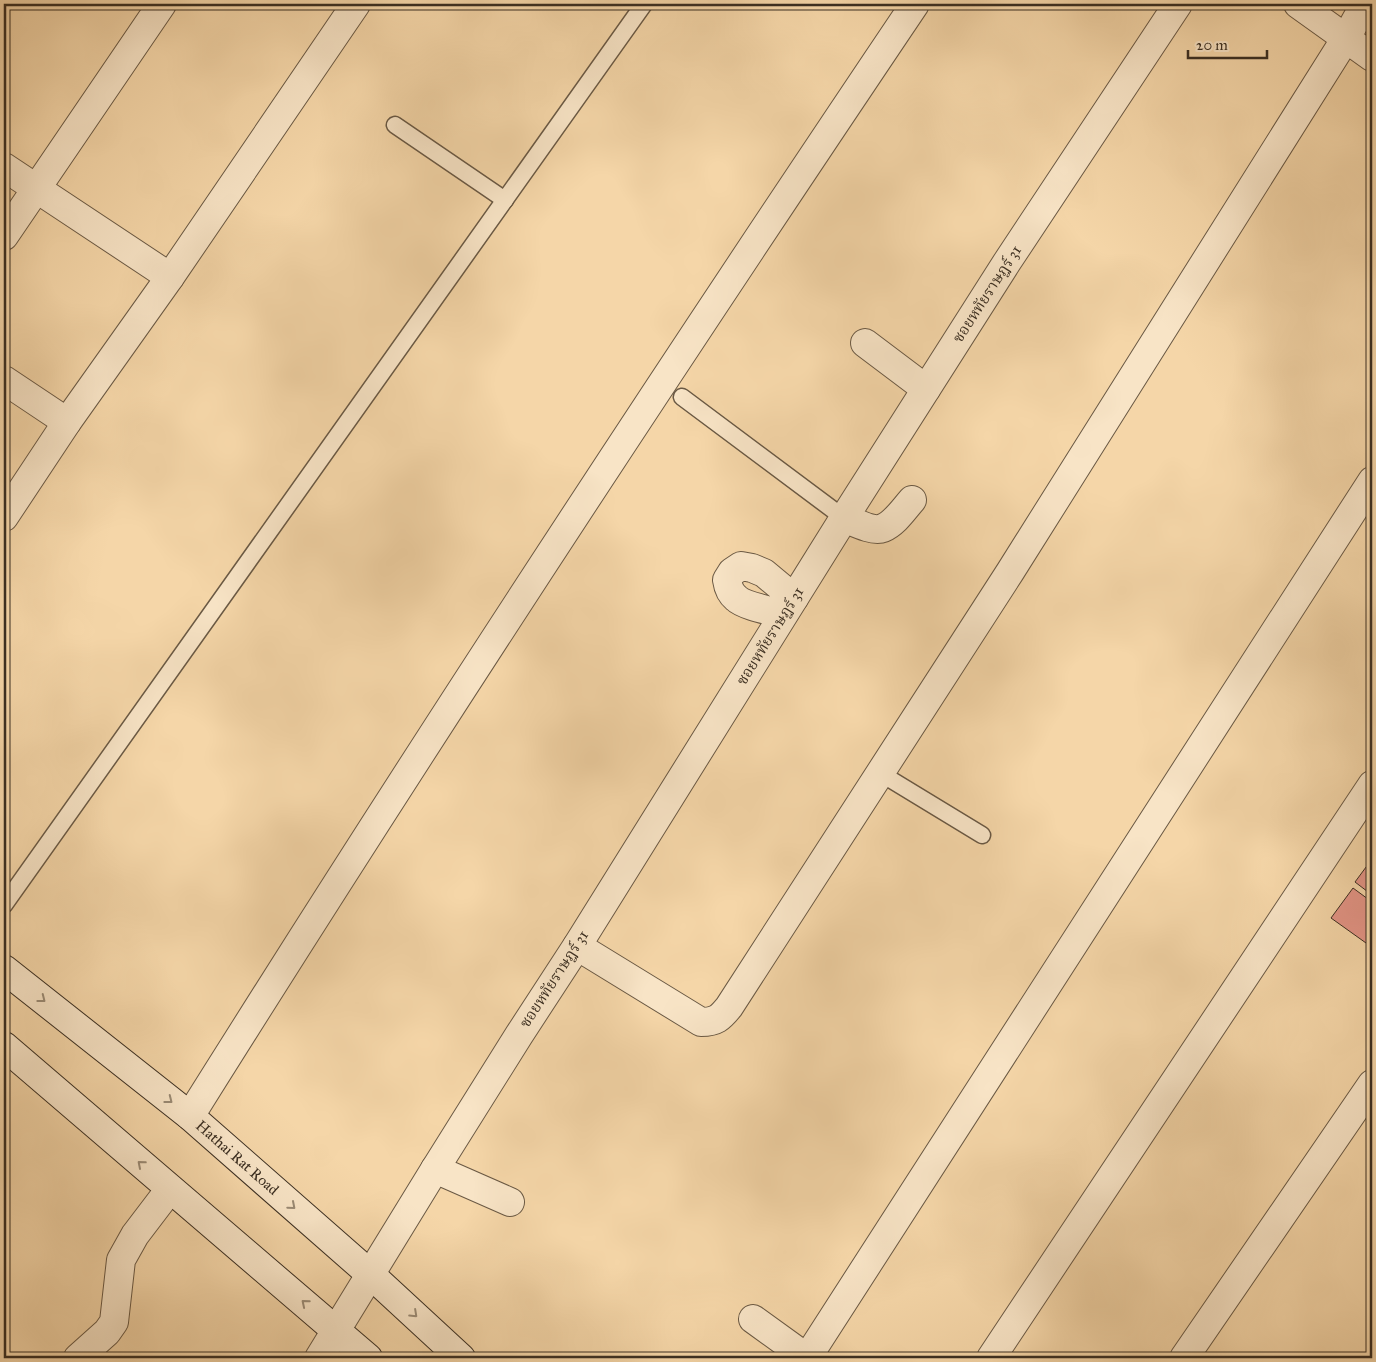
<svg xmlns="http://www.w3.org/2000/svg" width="1376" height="1362" font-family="'IM FELL Great Primer','Noto Serif Thai',serif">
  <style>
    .building { fill: #e49587; stroke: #3b2f22 }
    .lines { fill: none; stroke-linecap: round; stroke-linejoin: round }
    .service-casing { stroke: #6a5944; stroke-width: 19 }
    .minor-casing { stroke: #6a5944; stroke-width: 30 }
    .secondary-casing { stroke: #3b2f22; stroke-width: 30 }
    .service { stroke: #f8e4c6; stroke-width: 16 }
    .minor { stroke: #f8e4c6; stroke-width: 28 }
    .secondary { stroke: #f8e4c6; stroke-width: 28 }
    .oneway { stroke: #9a8a74 }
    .labels { text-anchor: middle; stroke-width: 5; stroke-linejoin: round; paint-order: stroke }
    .street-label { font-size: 15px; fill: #3b2f22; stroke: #f8e4c6 }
  </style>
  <rect width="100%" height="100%" fill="#f5d6a8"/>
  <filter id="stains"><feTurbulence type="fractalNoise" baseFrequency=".004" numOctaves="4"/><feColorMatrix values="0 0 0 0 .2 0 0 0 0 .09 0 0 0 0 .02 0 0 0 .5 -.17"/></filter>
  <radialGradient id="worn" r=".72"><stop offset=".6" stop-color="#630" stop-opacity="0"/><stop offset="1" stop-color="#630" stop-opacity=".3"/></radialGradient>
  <!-- building -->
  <g class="building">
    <polygon points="1372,859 1372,895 1355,882"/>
    <polygon points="1353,888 1372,902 1372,935 1366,943 1331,918"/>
  </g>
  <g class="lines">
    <defs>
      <g id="service">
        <polyline points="395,125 505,200"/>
        <polyline points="682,397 844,518"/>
        <polyline points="880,773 982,835"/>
        <polyline points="4,905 644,4"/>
      </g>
      <g id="minor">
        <polyline points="1298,4 1372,57"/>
        <polyline points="4,167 170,277"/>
        <polyline points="4,236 162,4"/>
        <polyline points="865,343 926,389"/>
        <polyline points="4,380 67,422"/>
        <polyline points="4,517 67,422 170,277 356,4"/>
        <path d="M844,518C854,522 873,532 883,528C895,523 904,509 912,500"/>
        <path d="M783,614C772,611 744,606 736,598C731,594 728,587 727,580L732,572L741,566L752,568L764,573L794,598"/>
        <path d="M577,946L701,1022C716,1022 720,1018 729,1007L1010,572L1346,38L1365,4"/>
        <path d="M190,1116C425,741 668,371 915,4"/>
        <polyline points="435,1169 510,1202"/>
        <polyline points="753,1319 807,1358"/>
        <polyline points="78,1358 107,1332 114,1322 121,1260 135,1235 170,1189"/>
        <polyline points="319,1358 435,1169 519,1035 577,946 844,518 1007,262 1178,4"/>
        <polyline points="807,1358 1372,481"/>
        <polyline points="991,1358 1372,785"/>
        <polyline points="1184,1358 1372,1084"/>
      </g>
      <g id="secondary">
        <path id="s1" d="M4,969L190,1116L370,1274L461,1358"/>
        <polyline points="4,1046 368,1358"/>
      </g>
    </defs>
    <!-- service casing -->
    <use href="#service" class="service-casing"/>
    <!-- minor casing -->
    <use href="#minor" class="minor-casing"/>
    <!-- secondary casing -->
    <use href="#secondary" class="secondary-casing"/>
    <!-- service -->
    <use href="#service" class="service"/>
    <!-- minor -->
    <use href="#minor" class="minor"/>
    <!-- secondary -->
    <use href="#secondary" class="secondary"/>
  </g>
  <!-- one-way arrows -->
  <defs><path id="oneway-chevron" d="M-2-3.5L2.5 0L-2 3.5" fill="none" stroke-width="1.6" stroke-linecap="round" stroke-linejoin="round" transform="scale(1.25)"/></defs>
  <g class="oneway">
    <use href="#oneway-chevron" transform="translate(42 999) rotate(38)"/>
    <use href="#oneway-chevron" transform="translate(169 1100) rotate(38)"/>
    <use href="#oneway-chevron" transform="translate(141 1164) rotate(-139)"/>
    <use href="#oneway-chevron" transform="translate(292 1206) rotate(41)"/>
    <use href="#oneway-chevron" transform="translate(305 1303) rotate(-140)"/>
    <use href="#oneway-chevron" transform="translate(414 1314) rotate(43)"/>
  </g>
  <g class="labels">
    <!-- street labels -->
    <g class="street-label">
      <text transform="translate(987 294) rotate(-57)" y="5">ซอยหทัยราษฎร์ 31</text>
      <text transform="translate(770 636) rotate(-58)" y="5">ซอยหทัยราษฎร์ 31</text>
      <text transform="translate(554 979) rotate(-57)" y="5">ซอยหทัยราษฎร์ 31</text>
      <text dy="5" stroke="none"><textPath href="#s1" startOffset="300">Hathai Rat Road</textPath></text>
    </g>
  </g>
  <!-- margin -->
  <rect width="1376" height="1362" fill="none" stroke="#f5d6a8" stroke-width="20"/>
  <rect x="5" y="5" width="1366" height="1352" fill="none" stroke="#3b2f22" stroke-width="2.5"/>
  <rect x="10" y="10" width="1356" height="1342" fill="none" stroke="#3b2f22"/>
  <!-- scale -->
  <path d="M1188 50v8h79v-8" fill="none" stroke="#3b2f22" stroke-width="2.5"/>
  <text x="1196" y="50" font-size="15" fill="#3b2f22" stroke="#f8e4c6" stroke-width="4" paint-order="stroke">20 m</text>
  <rect width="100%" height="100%" filter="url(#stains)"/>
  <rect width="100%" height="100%" fill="url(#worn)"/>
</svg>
